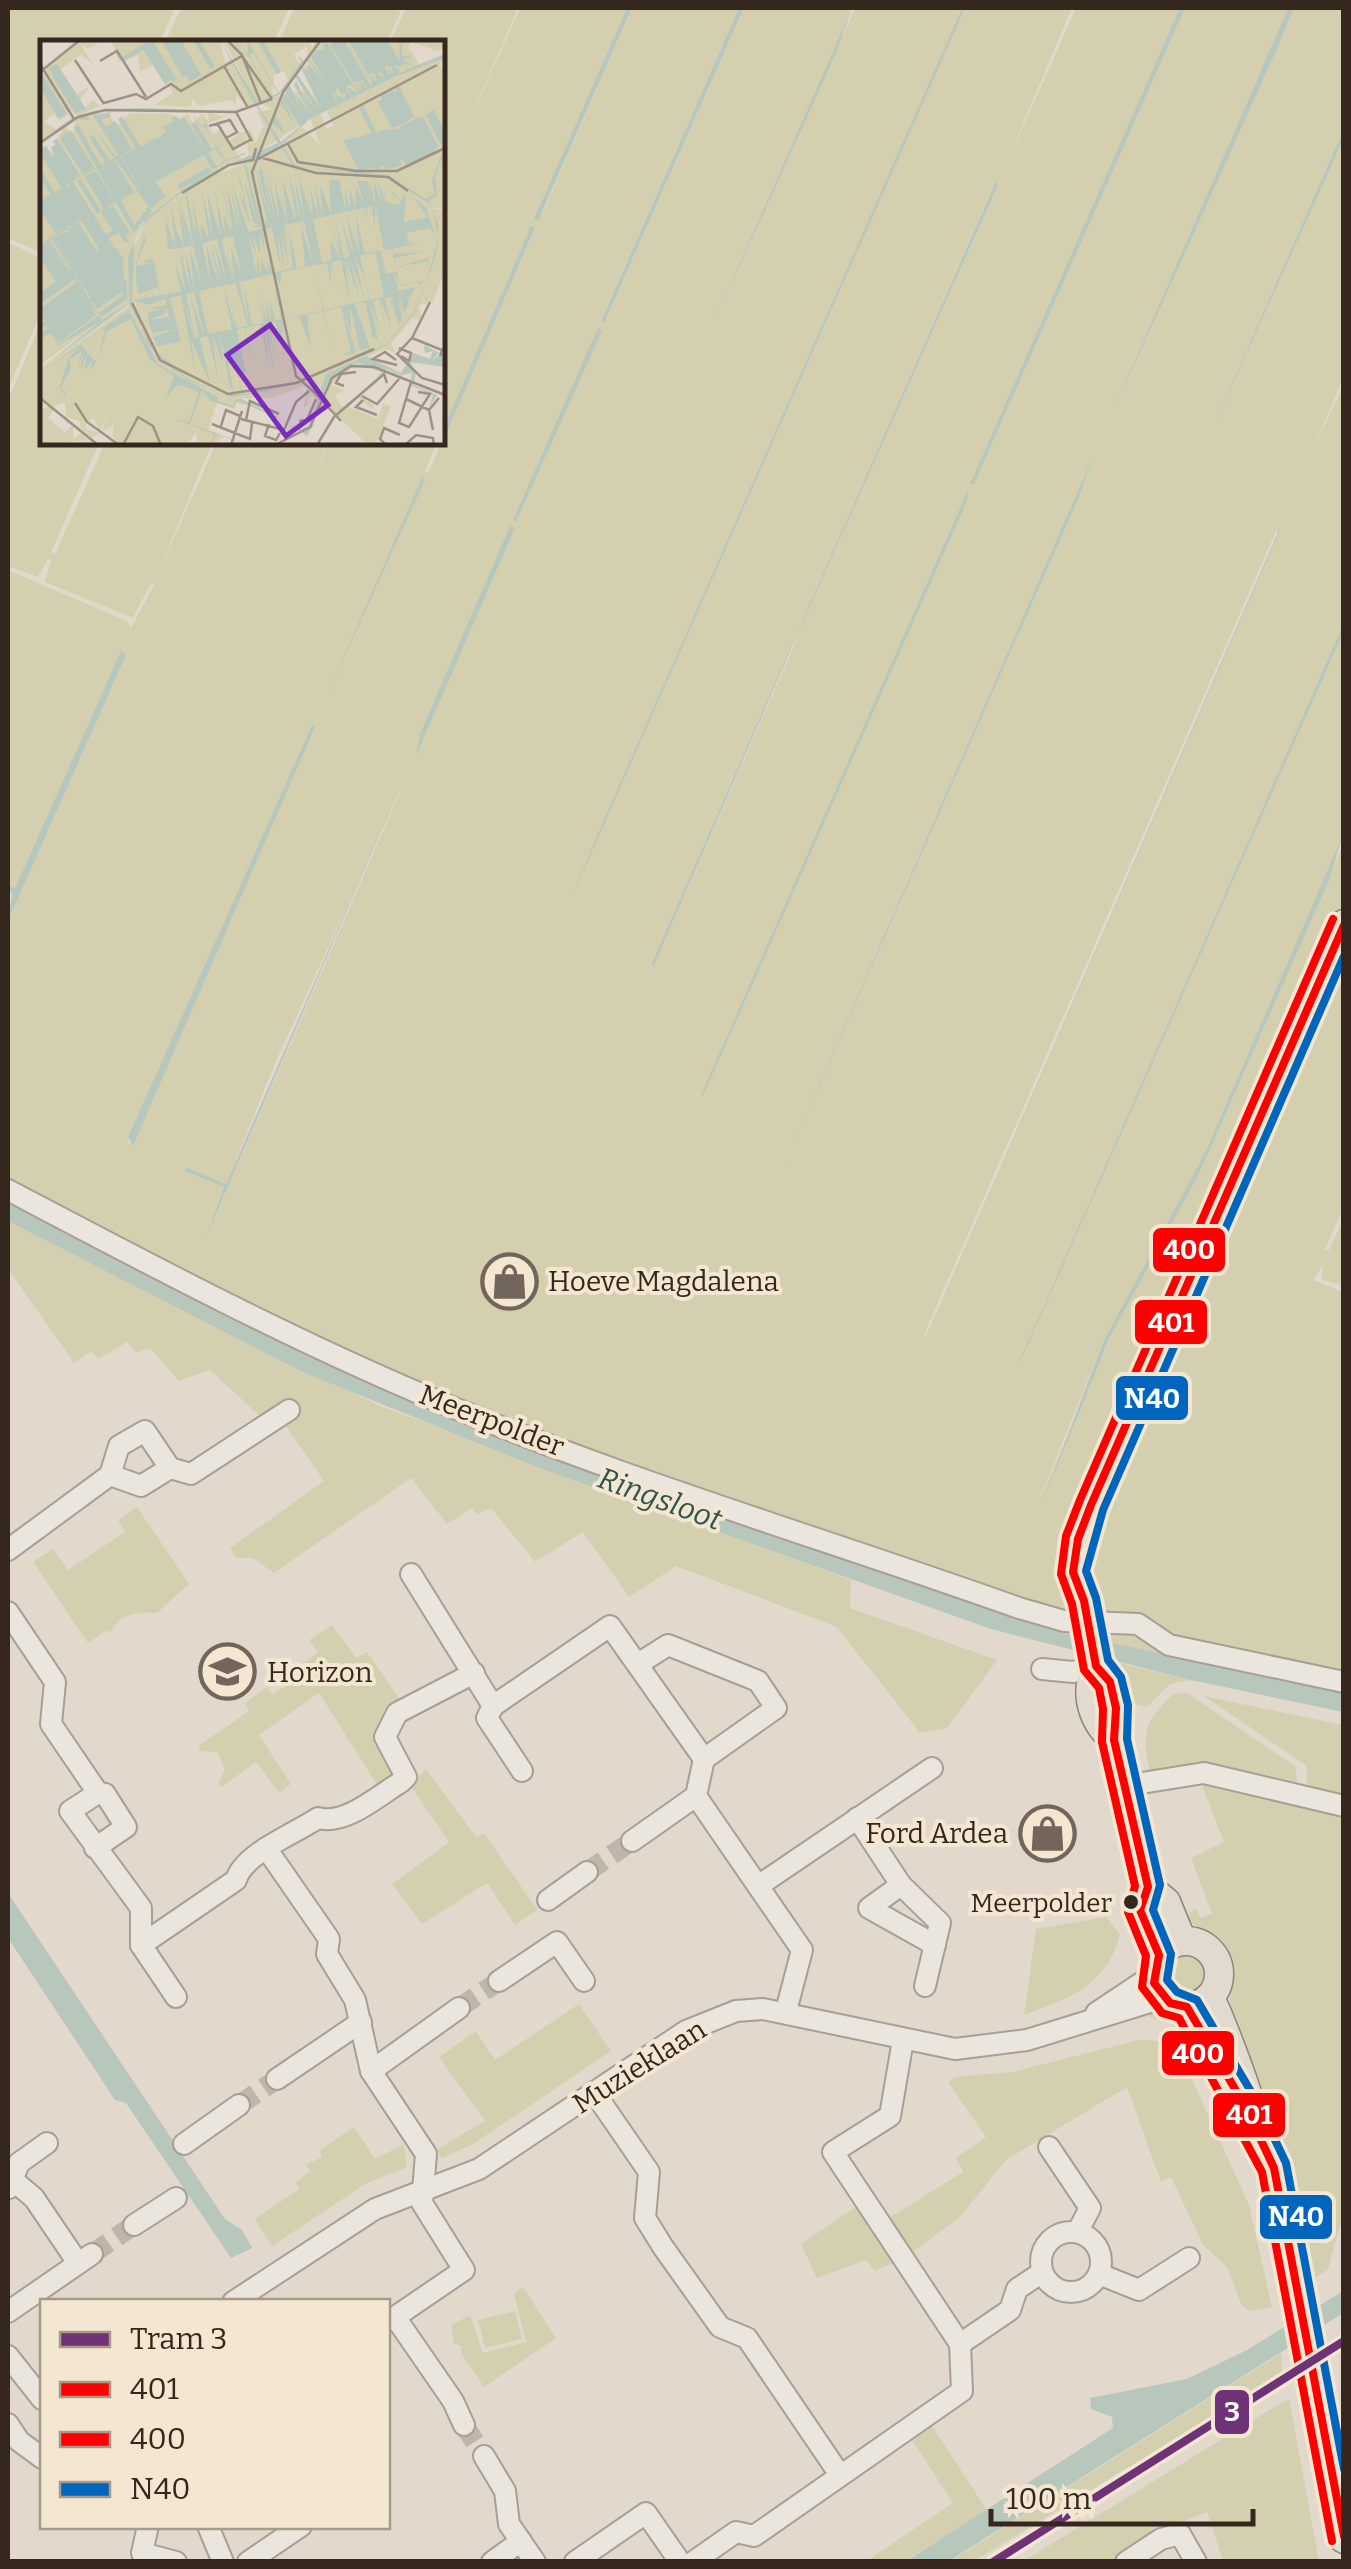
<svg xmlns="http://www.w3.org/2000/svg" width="1351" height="2569" font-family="Bitter,serif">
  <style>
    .green { fill: #d4d0af; fill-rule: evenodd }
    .water { fill: #b7c7bc }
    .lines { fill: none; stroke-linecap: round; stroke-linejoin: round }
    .minor-tunnel { stroke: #c0b5a9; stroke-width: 20; stroke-dasharray: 20 10; stroke-linecap: butt }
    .minor-casing { stroke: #a79f95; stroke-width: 24 }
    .major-casing { stroke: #8d847c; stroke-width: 31 }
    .minor { stroke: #eae5dd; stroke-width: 20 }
    .major { stroke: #e2dacf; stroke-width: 28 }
    .bus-1-casing { stroke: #f4e7d2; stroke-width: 15 }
    .bus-2-casing { stroke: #f4e7d2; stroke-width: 15 }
    .bus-3-casing { stroke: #f4e7d2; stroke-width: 15 }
    .bus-1 { stroke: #f00; stroke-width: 8 }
    .bus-2 { stroke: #f00; stroke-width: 8 }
    .bus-3 { stroke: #0065bd; stroke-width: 8 }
    .tram-1-casing { stroke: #f4e7d2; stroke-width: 15 }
    .tram-1 { stroke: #703276; stroke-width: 8 }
    .bus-dot { fill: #36271e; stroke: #f4e7d2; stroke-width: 4 }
    .labels { text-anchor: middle; stroke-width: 8; stroke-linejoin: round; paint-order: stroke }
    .bus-label { font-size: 26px; fill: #36271e; stroke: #f4e7d2; text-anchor: end }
    .poi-label { font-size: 28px; fill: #36271e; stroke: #f4e7d2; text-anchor: start }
    .street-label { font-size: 28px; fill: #36271e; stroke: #f4e7d2 }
    .water-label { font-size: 30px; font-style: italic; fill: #2e554e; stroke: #f4e7d2 }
    .inset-river { fill: none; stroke: #b7c7bc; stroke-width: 5 }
    .inset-road { fill: none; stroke: #9d9286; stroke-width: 2.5 }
    .view { fill: #7b2cbf; fill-opacity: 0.15; stroke: #7b2cbf; stroke-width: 5 }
    .inset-edge { fill: none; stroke: #36271e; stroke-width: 5 }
    .line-badge { stroke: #f4e7d2; stroke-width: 4 }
    .badge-label { font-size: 28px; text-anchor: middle; font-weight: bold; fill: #fff }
  </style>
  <rect width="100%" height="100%" fill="#e2d9cc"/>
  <!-- green -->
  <g class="green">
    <polygon points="8,8 175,8 160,42 42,42 42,253 8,238"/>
    <polygon points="181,8 289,8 274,42 165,42"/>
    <polygon points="294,8 402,8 387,42 279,42"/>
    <path d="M406,8H518L456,151L520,8H627L535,219L543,212L632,8H739L601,320L604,323L744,8H852L698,361L855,8H962L869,221L965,8H1072L1002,174L1076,8H1180L973,485L1185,8H1288L1100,444L1294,8H1343V131L1191,475L1343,139V378L1314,448L1343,386V625L1018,1365L1343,633V834L1206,1151L1104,1340L1038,1503L1116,1325L1198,1176L1343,845V963L1270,1132L1343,971V1208L1325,1250H1329L1343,1220V1286L1321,1279L1323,1265L1313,1280L1343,1292V1691L1108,1644L1032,1624L448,1416L8,1199V921L123,662L121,652L15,889L8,885V570L127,621L131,628L155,583H151L133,618L45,582L51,560L48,559L38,577L8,566V400L42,320V442L99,443L51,553L55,554L105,443H212L156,578L216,443H327L310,484L328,443H437L425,471L428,473L535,229L531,227L443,430L442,184L449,169L443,178L442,42H390ZM996,180L997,187L797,634L802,621ZM860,242L842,287L568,905ZM1094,454L1079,497L743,1259ZM1276,531L1279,533L925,1338L926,1330ZM796,641L654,966L651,965L792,644ZM313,725L134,1140L129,1144L128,1137ZM410,769L203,1245L224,1187L186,1168L226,1184L276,1061Z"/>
    <polygon points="8,242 42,259 42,310 8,390"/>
    <polygon points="8,1221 378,1405 851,1580 850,1608 997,1660 947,1728 920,1733 837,1627 676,1566 629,1597 583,1532 535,1562 491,1508 477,1514 472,1508 447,1524 411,1478 274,1573 253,1558 236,1558 230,1548 324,1481 277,1413 264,1420 210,1370 179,1381 150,1348 137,1353 127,1342 98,1359 91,1351 74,1363 8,1269"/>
    <path d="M137,1507L189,1584L157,1613C137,1612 117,1613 111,1634L107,1630L88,1643L33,1562L53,1549L68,1570L125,1532L118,1520Z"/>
    <polygon points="332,1625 356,1658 367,1652 403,1704 373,1733 393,1779 379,1788 319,1693 259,1735 291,1784 279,1793 256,1762 222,1787 218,1783 225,1770 218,1753 201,1751 198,1746 249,1711 245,1703 267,1687 272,1695 307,1672 302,1664 318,1652 309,1640"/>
    <polygon points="1111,1661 1191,1680 1170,1684 1147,1707 1128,1703"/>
    <path d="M1187,1693L1295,1766L1297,1783L1211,1764L1150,1770C1140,1734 1146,1718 1174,1694Z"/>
    <polygon points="1204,1696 1343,1725 1343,1796 1307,1788 1307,1766"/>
    <polygon points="426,1769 476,1837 485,1834 537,1910 515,1925 487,1883 422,1924 392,1884 449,1842 410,1785"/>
    <polygon points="1202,1785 1343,1814 1343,2215 1328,2270 1310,2280 1274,2117 1230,2013 1228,1956 1218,1942 1184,1917 1196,1908 1200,1918 1212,1914 1191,1858 1224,1842"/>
    <path d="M1106,1917L1120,1935C1106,1986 1070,1998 1024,2015L1036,1929Z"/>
    <circle cx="1185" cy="1974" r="20"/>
    <polygon points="579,2004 611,2051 473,2144 442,2158 436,2150 485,2121 439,2057 476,2031 495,2060"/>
    <path d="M1166,2009L1178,2015C1221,2082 1249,2131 1268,2209L1243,2145L1182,2034L1173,2024L1149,2017L1146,2011Z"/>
    <polygon points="1143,2039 1162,2042 1190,2075 1249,2205 1272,2307 1249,2311 1241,2304 1227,2267 1203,2245 1171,2177 1161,2182 1127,2087 1006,2160 959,2218 912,2252 889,2218 963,2172 956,2158 986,2137 948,2082 955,2077 1012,2072"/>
    <polygon points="354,2127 375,2159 404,2144 407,2167 365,2184 272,2246 255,2219 299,2189 296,2182 310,2171 306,2165 322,2157 320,2150"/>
    <polygon points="856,2207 869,2214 876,2239 893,2263 875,2271 866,2260 817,2278 801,2244"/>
    <polygon points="523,2287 556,2338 484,2387 461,2353 461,2346 454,2344 451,2325 470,2315 483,2353 526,2342 514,2294"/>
    <polygon points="515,2311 522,2339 485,2348 478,2320"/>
    <polygon points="1281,2353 1282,2372 1257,2389 974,2561 949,2562"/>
    <polygon points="1289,2398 1319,2561 1223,2561 1207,2512 1175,2525 1117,2561 1022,2562"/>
    <polygon points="930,2423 987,2510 905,2561 865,2562 953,2503 910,2437"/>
  </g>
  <!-- water -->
  <g class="water">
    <polygon points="627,8 632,8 538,221 534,219"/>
    <polygon points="739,8 744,8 604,323 601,321"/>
    <polygon points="852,8 836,53 697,361"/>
    <polygon points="962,8 965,8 568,906 596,838"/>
    <polygon points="1180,8 1185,8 974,484 970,484"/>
    <polygon points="1288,8 1294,8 1277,49 1099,444"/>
    <polygon points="1343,131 1343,140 1191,476 1192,474"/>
    <polygon points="997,179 997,187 797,635 802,621"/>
    <polygon points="531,226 535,228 443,441 443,430"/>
    <polygon points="598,328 602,330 598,340 516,522 513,520"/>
    <polygon points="1094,454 1079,497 743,1259"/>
    <polygon points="422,478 425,480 322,706"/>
    <polygon points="968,490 967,501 703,1096 701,1095"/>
    <polygon points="510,526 515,528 416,756 420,734"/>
    <polygon points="1279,530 1279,533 926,1338"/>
    <polygon points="1343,625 1343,633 1018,1367 1023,1353"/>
    <polygon points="795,640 654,966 651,965 792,644"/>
    <polygon points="121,651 126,654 123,662 8,921 12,895 8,885 15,888"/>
    <polygon points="312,725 315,727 133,1146 128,1137"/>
    <polygon points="409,766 203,1245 224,1187 185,1171 186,1167 226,1184"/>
    <polygon points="1343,834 1330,878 1198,1176 1110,1337 1040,1508 1104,1340 1206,1151"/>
    <polygon points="8,1199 285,1342 767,1530 1059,1632 1343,1691 1343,1712 1191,1680 991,1629 537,1467 305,1373 8,1221"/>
    <polygon points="8,1893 225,2219 242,2230 252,2248 231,2258 126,2103 115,2100 8,1938"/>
    <polygon points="1343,2291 1343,2313 949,2561 905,2562 1113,2428 1112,2417 1091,2409 1090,2398 1187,2379 1247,2350"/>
  </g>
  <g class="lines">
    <!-- minor-tunnel -->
    <g class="minor-tunnel">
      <polyline points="587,1872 632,1841"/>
      <polyline points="459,2008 499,1981"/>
      <polyline points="239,2105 277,2079"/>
      <polyline points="92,2254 134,2225"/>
      <polyline points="464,2425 484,2456"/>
    </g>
    <defs>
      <g id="minor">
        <path d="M8,1190C143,1261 280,1334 421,1394C615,1477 820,1537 1019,1608L1064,1621L1138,1624L1169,1645L1344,1682"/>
        <polyline points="110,1475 119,1446 145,1431 170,1468 191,1474 289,1410"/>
        <polyline points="8,1550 110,1475 141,1486 170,1468"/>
        <polyline points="411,1574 493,1706"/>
        <polyline points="8,1612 55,1682 51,1724 98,1793 70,1811 141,1908 141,1945 176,1997"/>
        <polyline points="638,1664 668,1645 758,1681 776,1708 704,1759"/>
        <polyline points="1042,1669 1073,1672 1096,1666"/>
        <polyline points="522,1771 487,1718 493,1706 610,1626 704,1759 696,1796 802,1950 786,2011"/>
        <polyline points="1123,1786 1204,1773 1344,1806"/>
        <polyline points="857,1818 901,1885 940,1923 925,1986"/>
        <polyline points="632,1841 696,1796"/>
        <polyline points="95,1848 126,1827 105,1794 98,1793"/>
        <polyline points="266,1848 329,1939 327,1954 355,2000 371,2071 426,2154 422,2203 464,2270 395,2317 453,2401 464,2425"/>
        <polyline points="901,1885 869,1908 935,1945"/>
        <polyline points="758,1886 932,1768"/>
        <polyline points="548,1900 587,1872"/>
        <path d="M141,1945L236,1880C243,1854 294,1834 318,1818C345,1826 379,1795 401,1782L406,1777L385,1737L397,1713L474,1673"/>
        <polyline points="499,1981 557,1942 584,1981"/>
        <polyline points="1096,2013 1153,1975"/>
        <polyline points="371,2071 459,2008"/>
        <polyline points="277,2079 361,2022"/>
        <polyline points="594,2092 649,2172 645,2218 663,2247 720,2327 747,2338 840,2475"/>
        <polyline points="184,2144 239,2105"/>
        <polyline points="1049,2147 1090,2208 1078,2231"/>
        <polyline points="8,2176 34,2198 78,2263"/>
        <polyline points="9,2188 19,2163 47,2143"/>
        <polyline points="134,2225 176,2198"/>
        <circle cx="1071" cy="2262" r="30"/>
        <polyline points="1099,2274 1139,2290 1189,2258"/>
        <polyline points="233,2302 375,2209 479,2169 686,2031 736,2011 763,2009 955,2049 1027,2040 1163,1998"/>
        <polyline points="8,2312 92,2254"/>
        <polyline points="960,2344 1010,2310 1017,2289 1041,2273"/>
        <polyline points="8,2356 42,2399"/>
        <polyline points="8,2424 19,2441 42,2458"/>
        <polyline points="484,2456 505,2491 509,2524 535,2562"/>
        <polyline points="148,2526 142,2553 176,2562"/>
        <polyline points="208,2526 223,2562"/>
        <polyline points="248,2562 301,2526"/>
        <polyline points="492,2562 521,2541"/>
        <polyline points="575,2562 646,2513 680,2562"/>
        <polyline points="693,2562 736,2532 754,2536 962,2391 960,2344 833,2152 890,2116 903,2040"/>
        <polyline points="1126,2562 1161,2539 1180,2534 1196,2562"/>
      </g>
      <g id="major">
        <path d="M1096,1666C1084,1694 1092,1721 1114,1740"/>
        <polyline points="1148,1887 1166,1902 1182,1941"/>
        <circle cx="1186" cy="1974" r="33"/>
        <polyline points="1159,1955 1140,1910 1148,1887 1114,1740 1116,1708 1110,1682 1096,1666 1084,1601 1073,1572 1074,1555 1174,1309 1344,924"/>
        <path d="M1210,1997C1285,2167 1314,2356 1344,2539"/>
        <polyline points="1187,2007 1240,2096"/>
      </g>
    </defs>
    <!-- minor casing -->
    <use href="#minor" class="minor-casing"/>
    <!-- major casing -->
    <use href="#major" class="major-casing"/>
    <!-- minor -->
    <use href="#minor" class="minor"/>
    <!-- major -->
    <use href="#major" class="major"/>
    <defs>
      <polyline id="bus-1" points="1344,925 1091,1505 1078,1539 1073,1572 1084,1601 1096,1666 1110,1682 1116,1708 1114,1740 1148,1887 1140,1910 1159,1955 1154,1983 1170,2003 1187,2007 1245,2106 1274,2168 1344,2536"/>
      <polyline id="bus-2" points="1332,2541 1262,2172 1179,2018 1162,2013 1142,1987 1146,1956 1128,1912 1135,1886 1102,1742 1103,1709 1099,1688 1084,1670 1072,1604 1061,1574 1066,1536 1080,1500 1333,919"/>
      <polyline id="bus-3" points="1344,956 1103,1510 1086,1571 1096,1598 1108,1660 1121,1677 1128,1705 1127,1739 1160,1885 1153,1910 1171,1954 1167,1980 1177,1992 1197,2000 1256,2100 1286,2163 1344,2469"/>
    </defs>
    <!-- bus-1 casing -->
    <use href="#bus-1" class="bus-1-casing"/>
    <!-- bus-2 casing -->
    <use href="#bus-2" class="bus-2-casing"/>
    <!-- bus-3 casing -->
    <use href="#bus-3" class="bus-3-casing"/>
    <!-- bus-1 -->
    <use href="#bus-1" class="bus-1"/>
    <!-- bus-2 -->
    <use href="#bus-2" class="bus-2"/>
    <!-- bus-3 -->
    <use href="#bus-3" class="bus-3"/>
    <defs>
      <polyline id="tram-1" points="993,2562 1344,2341"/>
    </defs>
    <!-- tram-1 casing -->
    <use href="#tram-1" class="tram-1-casing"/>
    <!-- tram-1 -->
    <use href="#tram-1" class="tram-1"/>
  </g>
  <!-- icons -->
  <defs>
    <symbol id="shop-ring" viewBox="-11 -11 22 22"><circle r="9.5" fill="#f4e7d2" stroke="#72655b" stroke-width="1.5"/><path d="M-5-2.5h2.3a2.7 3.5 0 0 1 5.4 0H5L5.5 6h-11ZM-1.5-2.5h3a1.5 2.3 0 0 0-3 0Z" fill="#72655b"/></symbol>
    <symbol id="school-ring" viewBox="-11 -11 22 22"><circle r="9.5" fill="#f4e7d2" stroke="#72655b" stroke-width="1.5"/><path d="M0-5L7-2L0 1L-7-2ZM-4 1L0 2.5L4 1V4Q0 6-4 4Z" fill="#72655b"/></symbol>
  </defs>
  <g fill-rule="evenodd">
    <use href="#shop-ring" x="478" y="1250" width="63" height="63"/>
    <use href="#school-ring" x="196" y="1640" width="63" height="63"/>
    <use href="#shop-ring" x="1016" y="1802" width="63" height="63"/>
  </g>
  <!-- markers -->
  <circle class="bus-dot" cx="1131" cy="1902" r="9"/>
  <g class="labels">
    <!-- bus labels -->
    <g class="bus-label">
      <text x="1112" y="1912">Meerpolder</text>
    </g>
    <!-- poi labels -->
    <g class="poi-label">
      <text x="548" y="1291">Hoeve Magdalena</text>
      <text x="267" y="1682">Horizon</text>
      <text x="1008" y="1843" text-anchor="end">Ford Ardea</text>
    </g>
    <!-- street labels -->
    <g class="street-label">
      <text transform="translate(492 1420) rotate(21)" y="10">Meerpolder</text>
      <text transform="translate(639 2066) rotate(-32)" y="10">Muzieklaan</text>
    </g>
    <!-- water labels -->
    <g class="water-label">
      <text transform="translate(660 1499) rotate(20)" y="10">Ringsloot</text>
    </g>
  </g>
  <!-- overview -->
  <g transform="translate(40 40)">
    <rect width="405" height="405" fill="#e2d9cc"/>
    <path d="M42,0H63L48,9L40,3L53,25L41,14L16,33L35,55L49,47L39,61L44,69L53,60L60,66L37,76L31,70L19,81L14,74L4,81L17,90L0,101V34ZM71,0H180L185,23L191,19L215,63L208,67L196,55V66L192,60L158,66L152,58L151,67L114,65L133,53L115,24L100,32L98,15L79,22ZM183,0L192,7L194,0H268L273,8L275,0H405V8L397,11L371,2L368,7L379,24L400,17L392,22L403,18L400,27H405V113L400,116L395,129L405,115V168H393L405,170L404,233L393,262L379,265L382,280L372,279L351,304L356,313L346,309L308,324H329L360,335L365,329L362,337L315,325L291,345L305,350L295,355L302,367L321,356L334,365L332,369L318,358L309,367L338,379L343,363L351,366L336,403L328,405L279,359L270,356L267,366L264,367L267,345L232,358H204L198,361L208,365L196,363L195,369L178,361L173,375L179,377L172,376L169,389L184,397L171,405H158L156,394L145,405H81L72,396L74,385L62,392L66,378L60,391L53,378L47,382L45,389L60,393L52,398L40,387V381L26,377L25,363L12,366L0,357V329L92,264L90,218L106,181L159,140L221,118L262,87L281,106L270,79L281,74L286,89L294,86L287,72L292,69L280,72L209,118L207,101L213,105L203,93L207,101L195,110L201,119L158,138L103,181L88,216L89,261L0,325V103L9,116L24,86L33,93L36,79L73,71L69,75L76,86L90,73L132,74L137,80L148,74L153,84L162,73L169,82L168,72L184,77L167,83L173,94L180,90L189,102L198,94L211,89L215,103L224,86L217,72L233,69L217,62ZM267,6L268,25L261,29L275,58L265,50L232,58L234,35L244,31L248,40L260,25L254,15ZM10,366L14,370L8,378L25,392L33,385V399L42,393L47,400L0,405V370Z" fill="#d4d0af" fill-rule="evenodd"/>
    <path d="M180,0L218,62L238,53L213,12L209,15L230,53L208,15L196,13L207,14L197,1L208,14L207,0L239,53L261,22L257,14L263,21L280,0L239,55L217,64L241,102L260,86L243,60L257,88L241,64L236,75L248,94L236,76L245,94L232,83L245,53L265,78L245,52L249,44L265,77L256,55L271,74L254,45L256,41L254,37V36L271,73L263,53L277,71L255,36L257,34L281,69L262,28L258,32L262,26L289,67L263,26L268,31V23L282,43L268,18L285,42L270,16L298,63L295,53L304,60L298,48L305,60V49L312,56L306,47L317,53L286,0L318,53L316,42L321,51L320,41L325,48L332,44L305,0L333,44L330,33L336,42L335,33L346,38L339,27L346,37L344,26L350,36L348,26L353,35L352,26L360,30L359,0L368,3H362V15L373,17L362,19L373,21L362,20L372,25L361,24L359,33L405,14V27L402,19L354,37L270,79L242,104L255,126L349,135L385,159L395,153L392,142L394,134L400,116L405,113L395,134L397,155L388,162L394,167L348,137L253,126L240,105L220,121L197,122L179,132L193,195L187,149L200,193L189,143L203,192L192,142L208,191L201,160L199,149L198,148L196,139L198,148L199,149L202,162L204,156L195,127L201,141L211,187L218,185L213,182L204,139L217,182L204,125L206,124L222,187H211L202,162L208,192L224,188L213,138L214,125L215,124L214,138L225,188L226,178L232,186L226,177L216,132V130L228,174L218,130L222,129L232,186L224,129L236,185L227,129L240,184L234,140L247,183L236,131L248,183L242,138L256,181L244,127L256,181L249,129L260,180L254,131L264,180L259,137L272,177L263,133L273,178L270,145L278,177L275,145L282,175L280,145L291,174L283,140L291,174L289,140H299L306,171L305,147L310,169V147L315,168L316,147L325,166L317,141H328L331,165L329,139L335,164L333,139L342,163L337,140L346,162L342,140L347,162L359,165L361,161L353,155L352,152V151L361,161L366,153L364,182L388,177L373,157L386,168L395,194L389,188L366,193L368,199L387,195L368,199L369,204L385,201L353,209V214L394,205L354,214L388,211L355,218L356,230L352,209L341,211L346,234L387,226L388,221L358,227L390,217L387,226L357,232L359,244L354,233L358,251L380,246L379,241L361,246H360V245L383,241L380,246L375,248L369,258L368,265L364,272L358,252L362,274L350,234L362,275L361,282L358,285L346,234L357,285L350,257L345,258L351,287L340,259L347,295L339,259L333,261L340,291L330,261L338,300L332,296L330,261L332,294L325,262L315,264L330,308L320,310L310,265L311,292L301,267L316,311L311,315H302L311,311L301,267L284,271L294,319L283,271L267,275L277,321L267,274L271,309L259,276L269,320L259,276L244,279L253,322L244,280L246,301L242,280L243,302L235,282L240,302L235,282L228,283L241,343L227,283L234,334L224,284L230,331L220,285L205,288L214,330L204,288L197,290L206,332L198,334L203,354L258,342L346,304L373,273L386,242L398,200L393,170L398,184V206L391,230L374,274L345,306L256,344L228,351L192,357L152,342L120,321L89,264L0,329L62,280L18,306L0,276L18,305L58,276L11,199L0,203L98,150L75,119L0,159L74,118L51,84L76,117L124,92L80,116L100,149L176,107L164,86L160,87L155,80L153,76L161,86L170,81L180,78L184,77L167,83V91L177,107L188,102L178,108L185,120L205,113L206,114L186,121L175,128L172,129L185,120L175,109L115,142L126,156L110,169L98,151L12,198L62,280L89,262L88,216L105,179L158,138L238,103L216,65L194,72L64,70L46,75L50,80L34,79L0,102V101L32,78L53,71L70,69L104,68L194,71L214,64ZM179,132L192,195L184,174L185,196L175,150L181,197L169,140L181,197L167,152L173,199L162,149L169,200L158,145L169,200L161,183V201L152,159L157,202L146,150ZM145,150L153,204L139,160L148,205L138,161L144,206L137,192L135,207L137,192L131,164L135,207L125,178L128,209L120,173L128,209H136L145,251L135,223L141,252L121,255L108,196L113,219L99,222L114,223L96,226L106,200L104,196L96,224V242L99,254L118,247L121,255L92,260L95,200L106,181ZM335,165L344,210L325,213L315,171L320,214L310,171L320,169L329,212L320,169L325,168L330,189L326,168L331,166L335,187ZM310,171L319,215L306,173L314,216L301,178L310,216L304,218L295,177L301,218L291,176L300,219L291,200V220L283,181L291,220L282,222L273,179ZM264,181L273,225L261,185L265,226L256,183L265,226L257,228L248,185L253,229L244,185ZM243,185L253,228L233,233L242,272L235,235L240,245L242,232L278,224L283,246L278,225L287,223L291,243V222L301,266L284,270L274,226L283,270L267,274L258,230L267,274L242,279L232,236L241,279L235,280L230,258L231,281L226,258L227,282L222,259L224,283L214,241L223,283L212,285L203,242L209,286L199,242L233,234L228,217L232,233L225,218L229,234L221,219V235L217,218V236L208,194L217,218L212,193L220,214V192L225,216L223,191L228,216L224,189L233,231L225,189L232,188L241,228L236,187L245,230L240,186L249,229ZM193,196L202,238L191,207L194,241L185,199L193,242L181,199ZM177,199L187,243L174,201L182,243L170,202L179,244L166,204L171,246L162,204ZM153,205L162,247L150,208L154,249L145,208L150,250L140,208L145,251L136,209ZM335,212L340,235L326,238L340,236L344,257L330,260L325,238L329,260L301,266L292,222L301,220L310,264L305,219L315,263L306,219L320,261L310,218L324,258L315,217L325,238L320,216ZM195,243L208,286L197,288L187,245L196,288L183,246L192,289L168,294L159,251ZM154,252L164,295L150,255L159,296L154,298L142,255L155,296L146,254ZM141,255L156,338L151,300L170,343L160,298L168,296L179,345L172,295L183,342L173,296L183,324L180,293L190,347L194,353L188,324L195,322L202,354H184L150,340L108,305L92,260L107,265L126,259V265L109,269H123L107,273L108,278V280L125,274L126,266L129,277L108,280L113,293L136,289L113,297L118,306L141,301L130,258ZM89,270L118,324L179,358L177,361L193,366L195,360L201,359L246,381L198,361L193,368L171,361L162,351L150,384L209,405L176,394L171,405L174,394L135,379L149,382L159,352L138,344L126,358L134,336L110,320L91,279L67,291L58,321L65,288L40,305L50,315L57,294L50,316L56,322L49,332L53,319L44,331L47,315L40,331L44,312L37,330L42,311L30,319L31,329L20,349L26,352L25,355L19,349L28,319L39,307L0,333ZM384,305L399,313L392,320L405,312V327L371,322L376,335L373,345L397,355L389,368L393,355L370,345L372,333L361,335L346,329L334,341L344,329L317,323L288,342L272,381L261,392L275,383L267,396L250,385L262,389L270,382L286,334L326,316L361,333L373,313L390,319L393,311L385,313Z" fill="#b7c7bc" fill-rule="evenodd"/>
    <path class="inset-river" d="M105,0L130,40M124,0L145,36M129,0L152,40M133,0L156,38M138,0L159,36M156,0L173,28M220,0L239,33M301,0L328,46M311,0L330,33M316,0L335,33M319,0L339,33M323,0L339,28M326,0L347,37M328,0L344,26M332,0L348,26M337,0L352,26M341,0L356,26M344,0L360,26M296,1L320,41M111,3L135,41M292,3L316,42M285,4L310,45M284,9L306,47M281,10L305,50M276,11L298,48M273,15L295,53M281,15L304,53M84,19L104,6L127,43M15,25L44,70M11,27L40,71M14,34L37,72M0,35L25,76M0,43L21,78M357,47L372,78M350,51L365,83M354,51L369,80M346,52L362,85M342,54L358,86M340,60L354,87M320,65L334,93M392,71L405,99M388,74L403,104M70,75L57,77L81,115M134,77L162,115M80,78L118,139M377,78L394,113M381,78L396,108M142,79L175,128M373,80L390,115M73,82L90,110M132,82L155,119M137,82L158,117M370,82L387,116M153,83L170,111M129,84L151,121M366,84L383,118M70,85L86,112M36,86L94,189L110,169M125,86L148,123M362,86L379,120M66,87L83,114M355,89L372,123M359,89L375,121M346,90L361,120M351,90L368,124M342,91L360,126M29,92L52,129M338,92L356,127M25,93L49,131M124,93L144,126M334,93L352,128M330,94L348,129M326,95L342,126M51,96L68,122M121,96L140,128M322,96L339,130M22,97L45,133M117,98L136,129M314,98L329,128M318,98L333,128M113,99L133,131M310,99L325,129M15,100L38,137M306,100L321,130M109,102L129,133M106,104L126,136M13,106L34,140M102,106L122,137M4,107L27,144M0,109L63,211M94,109L114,142M91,111L110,142M87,113L107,146M14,115L70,206M83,115L103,148M72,121L92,153M69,123L88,154M65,125L84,157M61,127L80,159M54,132L73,163M0,133L53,218M50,134L69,165M47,136L66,168M39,140L59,172M28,146L48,178M139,147L170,129M20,150L40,180M17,151L36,182M9,155L28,186M6,157L26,190M2,160L21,190M0,164L18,193M71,167L88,194M67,169L87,202M63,171L76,191L66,197M49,179L66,208M37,185L55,213M30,189L49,219M27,192L46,223M23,193L42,224M19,195L39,227M15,197L35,229M7,201L28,234M4,203L25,236M0,204L22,240M0,212L18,241M36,236L74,208M38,239L78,210M40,243L80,214M43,247L83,218M46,249L83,222M48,253L83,227M0,256L73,203M50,256L83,232M0,261L34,237M54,264L81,244M56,267L83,248M0,272L39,243M60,275L85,257L84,240M1,276L40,248M4,279L43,251M0,287L46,254M7,287L47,258M11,294L51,266M0,297L84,237M14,297L53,270M17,301L55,273"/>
    <path class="inset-road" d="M187,0L202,15L221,63M35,20L64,64M60,21L77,11L106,57M0,24L34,79M184,26L208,68M0,32L40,0M64,63L96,54L106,59L131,44L141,51L202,16L232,59M196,72L212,101M177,83L193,109L212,99M169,86L190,80L197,92L186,98M0,103L38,77L65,70L196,72L232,59M248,104L258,122L317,131H357L405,108M223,118L276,133L348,137L368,151M218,119L397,25M142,153L189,125L213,120L216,108M92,263L120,320L188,354L256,343L334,309M372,298L390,262M359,308L371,313L369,321L361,316M400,316L402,310L372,298L357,314L382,338L405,345M356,320L345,312L333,319L357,325M371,342L366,359L389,370M304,346L296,343L301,334L316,332M273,351L301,381M275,353L256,336L212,132L243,52L281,0M322,356L337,364L359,339M0,358L58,405M366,359L359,383L369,387L390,354L378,352M323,360L316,367L337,375M35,363L47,382L79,405M294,377L344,334L347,343M201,379L244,390L256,362L269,351M206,380L210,361L239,374M259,381L267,380L276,359M172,384L210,399L212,383M229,384L225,396L236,400L240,393M181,386L186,370L200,376M393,390L389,370L399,358M83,405L98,377L113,386L121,405M191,405L202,371M235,405L270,387L292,338L311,326L334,327L405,355M277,405L294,377M346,405L340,399L344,388L360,395M365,405L376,395L393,398L394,405"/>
    <path class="view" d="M230,285L288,365L246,396L187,315Z"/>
    <rect width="405" height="405" class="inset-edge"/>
  </g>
  <g class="line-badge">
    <rect x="1151" y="1226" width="76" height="48" rx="10" fill="#f00"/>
    <rect x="1133" y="1298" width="76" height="48" rx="10" fill="#f00"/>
    <rect x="1114" y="1374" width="76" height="48" rx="10" fill="#0065bd"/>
    <rect x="1160" y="2029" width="76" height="48" rx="10" fill="#f00"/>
    <rect x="1211" y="2091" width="76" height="48" rx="10" fill="#f00"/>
    <rect x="1258" y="2193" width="76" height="48" rx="10" fill="#0065bd"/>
    <rect x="1213" y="2388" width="38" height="48" rx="10" fill="#703276"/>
  </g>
  <g class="badge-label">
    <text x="1189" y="1259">400</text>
    <text x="1171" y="1332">401</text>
    <text x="1152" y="1408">N40</text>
    <text x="1198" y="2063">400</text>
    <text x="1249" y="2124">401</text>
    <text x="1296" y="2226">N40</text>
    <text x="1232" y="2421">3</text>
  </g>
  <!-- border -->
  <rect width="1351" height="2569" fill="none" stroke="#36271e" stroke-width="20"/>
  <!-- legend -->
  <rect x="40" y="2299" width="350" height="230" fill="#f4e7d2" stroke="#a89a8a" stroke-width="2.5"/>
  <rect x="60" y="2332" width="50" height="15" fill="#703276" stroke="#a89a8a" stroke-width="2.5"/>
  <text x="130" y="2349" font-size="30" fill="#36271e">Tram 3</text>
  <rect x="60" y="2382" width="50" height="15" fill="#ff0000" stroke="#a89a8a" stroke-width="2.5"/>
  <text x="130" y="2399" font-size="30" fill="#36271e">401</text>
  <rect x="60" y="2432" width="50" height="15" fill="#ff0000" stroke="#a89a8a" stroke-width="2.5"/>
  <text x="130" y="2449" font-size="30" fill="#36271e">400</text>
  <rect x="60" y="2482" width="50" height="15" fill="#0065bd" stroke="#a89a8a" stroke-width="2.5"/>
  <text x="130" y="2499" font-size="30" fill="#36271e">N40</text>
  <!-- scale -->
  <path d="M991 2509v15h262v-15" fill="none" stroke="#36271e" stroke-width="5"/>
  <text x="1006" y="2509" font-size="30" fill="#36271e" stroke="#f4e7d2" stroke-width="8" paint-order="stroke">100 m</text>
</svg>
